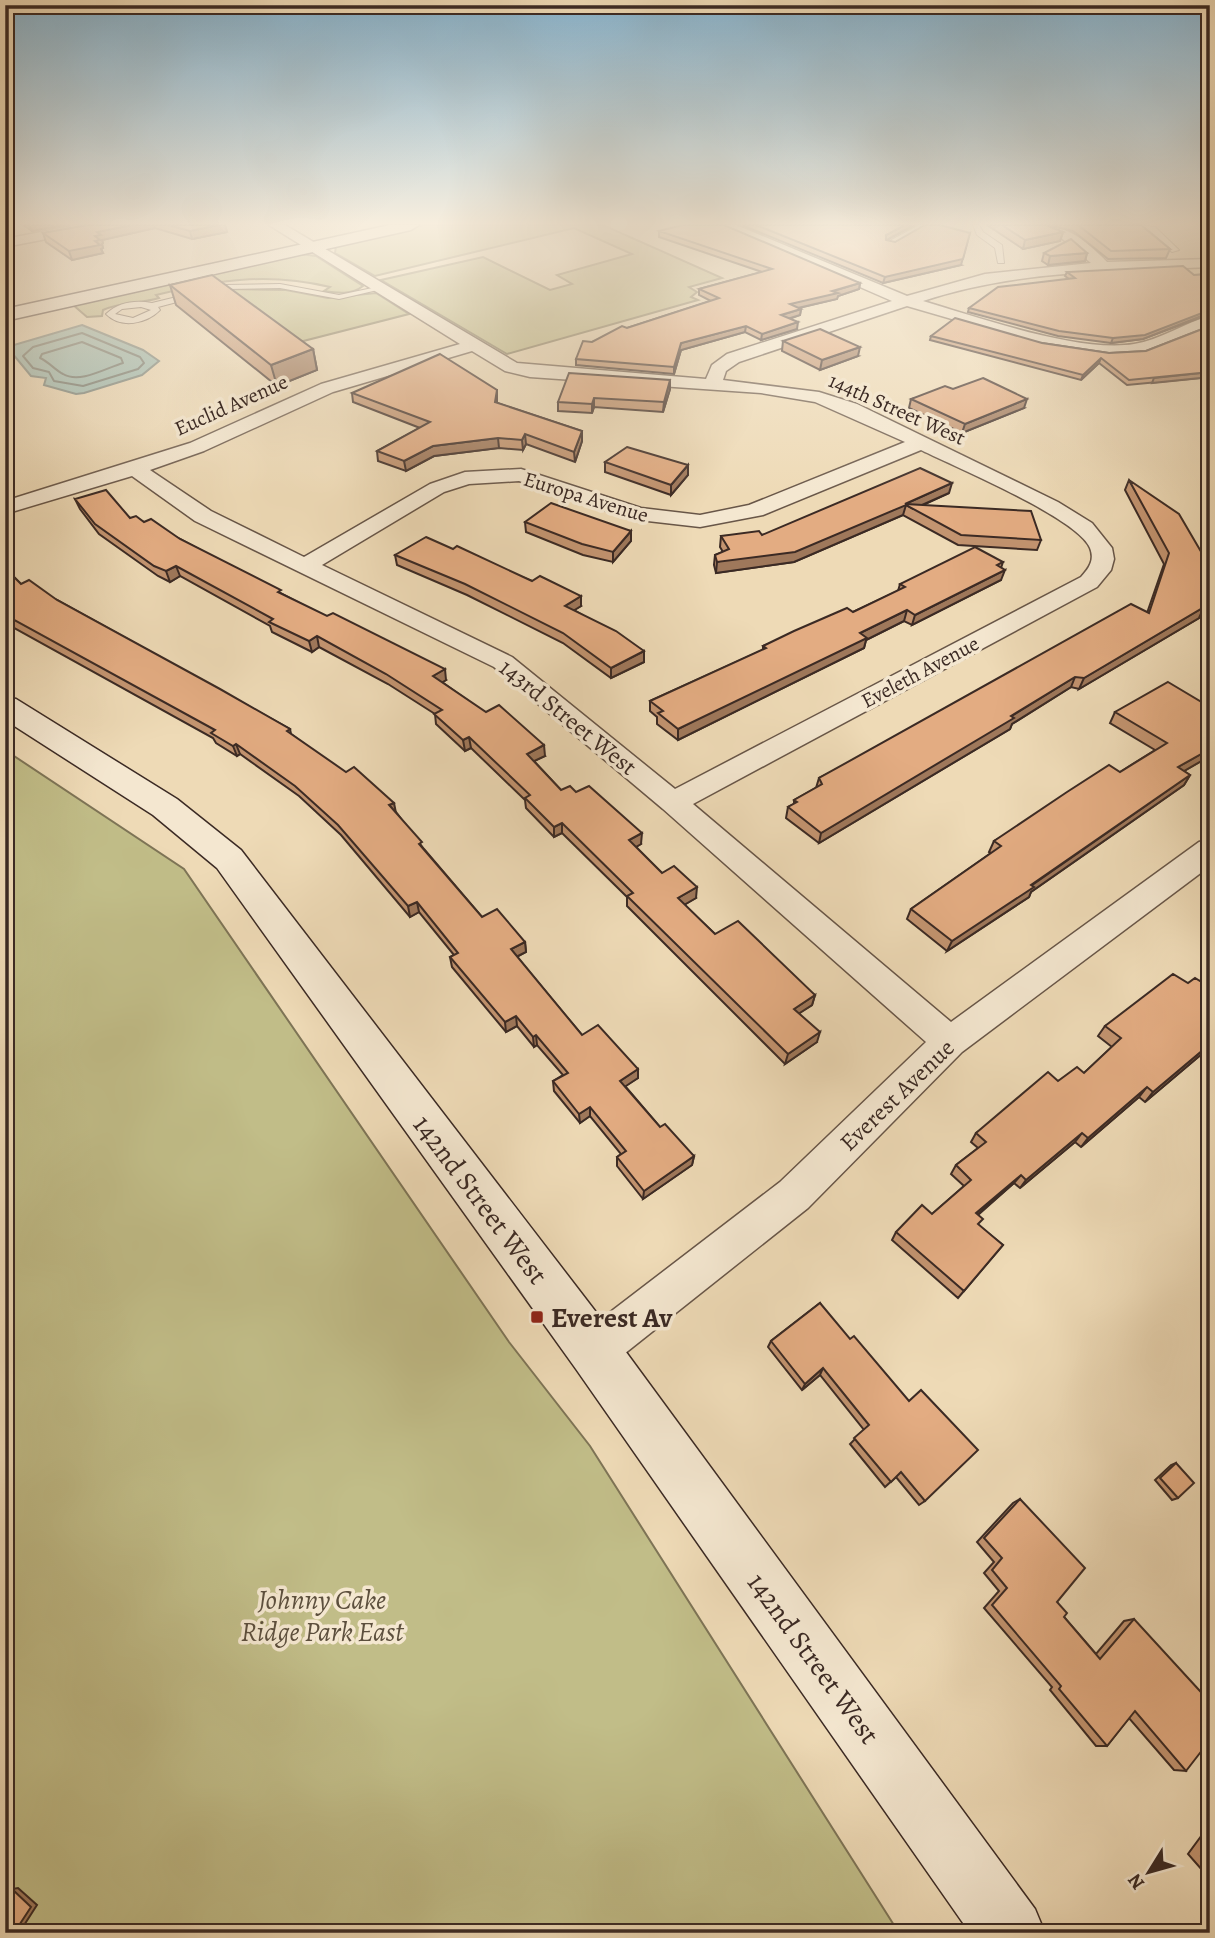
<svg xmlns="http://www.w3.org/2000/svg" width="1215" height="1938" font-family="Alegreya,serif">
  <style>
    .green { fill: #c1bd88; stroke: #7e7456; stroke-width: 2 }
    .water { fill: #99bab1; stroke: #738079; stroke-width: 2 }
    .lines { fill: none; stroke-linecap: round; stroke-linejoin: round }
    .shore { stroke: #6a726a; stroke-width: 2 }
    .lane-casing { stroke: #685648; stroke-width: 2 }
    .street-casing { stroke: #685648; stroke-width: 3 }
    .secondary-casing { stroke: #3b2a24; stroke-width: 3 }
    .lane { fill: #f4e7d0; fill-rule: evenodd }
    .street { fill: #f4e7d0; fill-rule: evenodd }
    .secondary { fill: #f4e7d0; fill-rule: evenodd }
    .wall { fill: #c39470; stroke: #3b2a24; stroke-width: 2 }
    .shaded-wall { fill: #9f785b; stroke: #3b2a24; stroke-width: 2 }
    .building { fill: #e3ac82; stroke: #3b2a24; stroke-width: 2 }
    .poi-dot { fill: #8f2418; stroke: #f4e7d0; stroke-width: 2.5 }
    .labels { text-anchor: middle; stroke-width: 7; stroke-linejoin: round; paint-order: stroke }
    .far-street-label { font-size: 21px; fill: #3b2a24; stroke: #f4e7d0 }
    .street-label { font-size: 24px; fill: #3b2a24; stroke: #f4e7d0 }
    .near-street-label { font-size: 28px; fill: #3b2a24; stroke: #f4e7d0 }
    .near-poi-label { font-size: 28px; font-weight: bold; fill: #3b2a24; stroke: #f4e7d0; text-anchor: start }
    .near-park-label { font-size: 28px; font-style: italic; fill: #5c4f3d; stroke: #f4e7d0 }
  </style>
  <rect width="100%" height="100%" fill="#eedab6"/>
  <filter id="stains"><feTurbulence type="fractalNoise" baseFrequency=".00286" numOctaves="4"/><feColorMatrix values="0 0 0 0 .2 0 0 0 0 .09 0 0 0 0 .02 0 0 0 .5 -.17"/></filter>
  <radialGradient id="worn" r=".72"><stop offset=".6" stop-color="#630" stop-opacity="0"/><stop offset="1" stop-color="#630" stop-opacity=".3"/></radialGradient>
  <!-- green -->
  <g class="green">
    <polygon points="424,225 603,225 722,278 689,287 697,292 691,297 698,300 507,354 381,280 483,257 550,290 572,284 557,275 632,254 574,228 375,276 335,253 336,246 344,243"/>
    <path d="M300,254L316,256L363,286C352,295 337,293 324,291L330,287C267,272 218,280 156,295L159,298C140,304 122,301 103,310L102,316L87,317L72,304Z"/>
    <polygon points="229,289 286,290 328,298 376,293 409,314 268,350"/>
    <polygon points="5,750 184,869 509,1342 590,1446 899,1933 5,1933"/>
  </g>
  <!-- water -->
  <polygon class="water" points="82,325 143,350 159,361 142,375 84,393 76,394 44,385 46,378 31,376 7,347"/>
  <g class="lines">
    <!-- shore -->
    <g class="shore">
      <polygon points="82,333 140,357 144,363 138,369 83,386 54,381 49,372 33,368 23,356 33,347"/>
      <path d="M82,342L121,358L123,363C106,368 80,384 63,374C55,370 49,362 40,358L42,354Z"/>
    </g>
    <defs>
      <g id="lane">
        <polygon points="919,225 928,225 893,245 886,243"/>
        <polygon points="973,225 979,225 983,232 1002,245 1004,263 998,263 995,248 977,235"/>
        <polygon points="1136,225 1155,227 1179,250 1172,252 1149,231"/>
        <path d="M280,284L339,295L382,286L386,288L339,299L280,288L226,289L158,307L160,310C146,324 121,329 106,314C119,302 135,300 152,303L226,285ZM141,307L151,310L133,318L115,314L122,309Z"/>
      </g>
      <g id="street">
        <polygon points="77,225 105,225 98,229 5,247 5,239"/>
        <path d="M269,225H285L517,363L706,379L712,365L727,354L892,301L718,225H736L907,296L985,274L1091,263L1059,236L1028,225C1067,225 1080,235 1107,262L1210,259V267C1113,271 1016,270 923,301C978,317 1078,353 1134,344C1160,340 1184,323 1210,316V327L1143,353L1107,355L1041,345L907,306L739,362L726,371L723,380L819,392L857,404L1058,502L1092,523L1112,548L1114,559L1111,570L1097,587L693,804L951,1022L1199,842L1210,839V866L962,1052L808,1208L609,1366L594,1373L579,1366L572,1351L579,1336L780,1182L926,1042L663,809L494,667L195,521L132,476L5,514V501L190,443L321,384L460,344ZM472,351L505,371L530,377L761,393L815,402L905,442L749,505L700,515L641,508L521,469L465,472L430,484L304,557L211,511L150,470L204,451L333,392ZM921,450C953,466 1078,518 1090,548C1095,560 1089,568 1081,577L675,789L512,657L322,565L444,492L469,484L519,481L630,519L700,527L763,515Z"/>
      </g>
      <g id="secondary">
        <polygon points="390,225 419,225 411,230 5,321 5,309"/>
        <polygon points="5,697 16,699 177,799 241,850 612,1333 1035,1909 1045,1933 970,1933 576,1369 217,868 153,815 5,720"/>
      </g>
    </defs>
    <!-- lane casing -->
    <use href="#lane" class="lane-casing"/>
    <!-- street casing -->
    <use href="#street" class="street-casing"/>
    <!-- secondary casing -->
    <use href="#secondary" class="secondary-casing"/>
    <!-- lane -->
    <use href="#lane" class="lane"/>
    <!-- street -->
    <use href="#street" class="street"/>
    <!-- secondary -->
    <use href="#secondary" class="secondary"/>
  </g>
  <!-- wall -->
  <g class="wall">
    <polygon points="23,225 64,225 32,231"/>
    <polygon points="88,225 225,225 227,232 192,239 155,228 102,240 103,243 102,244 103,248 101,249 103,253 72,260 46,242 43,233"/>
    <polygon points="742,225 914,225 886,240 961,265 883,283"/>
    <polygon points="987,225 1046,225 1063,232 1060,241 1023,249"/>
    <polygon points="1049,225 1141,225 1170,249 1166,258 1108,259 1073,231"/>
    <polygon points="659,231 860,283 859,289 838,296 837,299 799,308 801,309 800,315 789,319 797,329 761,340 745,332 681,350 674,374 576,365 576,359 592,342 627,328 711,301 699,295 699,289 762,272 659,237"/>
    <polygon points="1044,253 1087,253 1085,261 1048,265 1042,261"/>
    <polygon points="1067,272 1194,275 1210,274 1210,314 1143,339 1111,343 1058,336 968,312 969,308 1069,279 1065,276"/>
    <polygon points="170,285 313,349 317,370 277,386 176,305"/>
    <polygon points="1210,326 1210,377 1127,385 1099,363 1081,380 930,340 931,336 1042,343 1109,353 1146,351"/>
    <polygon points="783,341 858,356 820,370 782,351"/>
    <polygon points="670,380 670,389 663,412 594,407 592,413 558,411 558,402"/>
    <polygon points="953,389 1024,408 962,433 909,408 911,399"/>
    <polygon points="497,390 497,403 582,431 582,441 575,462 526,444 523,450 499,448 434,456 406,471 378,461 377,451 420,428 353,402 352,393"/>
    <polygon points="605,462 688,465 688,475 671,495 605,472"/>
    <polygon points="1129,480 1204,607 1199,618 1079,689 1071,687 1012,724 1010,729 819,843 786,818 788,807 794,804 794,800 816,788 819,778 1147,613 1164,564 1125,490"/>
    <polygon points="949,493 923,505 1041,540 1037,550 958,545 903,515 794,562 716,573 714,565 715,555 723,552 720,547 721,536 762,535"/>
    <polygon points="75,499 130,518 144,522 180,539 282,594 446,680 442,682 545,756 534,761 561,790 576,792 641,844 636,847 662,873 696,898 684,905 715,934 815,995 812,1005 799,1013 817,1042 785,1064 627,906 627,897 562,833 554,837 526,808 525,800 471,748 465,751 436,724 435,714 388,684 319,647 312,652 272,632 270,626 180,576 170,582 158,576 99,534 80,509"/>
    <polygon points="525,522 631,531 631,541 613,562 583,555 526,532"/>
    <polygon points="453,549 532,581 581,606 574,610 644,651 644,662 611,678 563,643 467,595 397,565 395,555"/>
    <polygon points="1003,562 1001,568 1001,580 912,625 904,621 866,640 864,648 678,740 657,724 657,717 650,711 650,701 763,650 763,646 853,612 898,591 900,584"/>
    <polygon points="5,568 21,584 57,600 290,729 291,734 396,812 424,849 482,917 525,942 526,952 517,957 582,1035 638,1069 638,1078 625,1086 660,1127 694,1156 692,1165 643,1199 617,1166 617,1157 621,1154 590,1116 580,1123 554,1091 553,1081 563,1075 537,1045 534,1047 517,1026 506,1032 452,967 450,957 454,955 419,912 410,917 341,835 299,796 240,754 237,756 216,743 213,738 14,628 5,621"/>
    <polygon points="1210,701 1210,756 1184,771 1190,775 1184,785 1031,892 1029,897 947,951 907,919 911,909 991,853 989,852 994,841 1120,772 1155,750 1110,723 1115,712 1205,704"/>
    <polygon points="1210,972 1210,1047 1145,1102 1139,1097 1081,1147 1075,1142 1020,1188 1014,1183 978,1215 978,1225 1003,1245 958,1298 892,1240 896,1232 932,1214 964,1186 951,1174 956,1165 978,1148 971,1142 976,1133 1058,1081 1084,1073 1112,1047 1098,1036 1105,1026 1188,983 1200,981"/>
    <polygon points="820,1303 925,1501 919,1505 896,1477 885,1487 850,1444 864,1430 820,1375 802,1390 768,1347 771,1341"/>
    <polygon points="1176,1463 1178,1498 1172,1500 1155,1480 1171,1465"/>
    <polygon points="1020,1499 1057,1602 1064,1617 1096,1654 1124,1621 1134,1619 1186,1771 1174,1770 1129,1718 1107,1746 1096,1746 1050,1690 1052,1687 984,1608 999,1591 984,1573 994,1562 977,1542 1013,1503"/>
    <polygon points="1210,1824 1210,1879 1188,1854"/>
  </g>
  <!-- shaded-wall -->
  <g class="shaded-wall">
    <polygon points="29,225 64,225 32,231"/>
    <polygon points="132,225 154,225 155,228 102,240 103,243 102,244 103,248 101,249 103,253 72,260 69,251 95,236 97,232"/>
    <polygon points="219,225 225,225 227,232 192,239 190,231"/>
    <polygon points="905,225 914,225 885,241 886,235"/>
    <polygon points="1063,232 1060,241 1023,249 1025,240"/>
    <polygon points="970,233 961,265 883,283 885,277"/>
    <polygon points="1087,253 1085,261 1048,265 1050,256"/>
    <polygon points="860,283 859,289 838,296 837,299 789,310 790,304"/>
    <polygon points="801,309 800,315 781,321 781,315"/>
    <polygon points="1210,310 1209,313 1143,339 1111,343 1113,338"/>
    <polygon points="798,322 797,329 761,340 762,334"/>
    <polygon points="746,326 745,332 681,350 674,374 674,367 681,343"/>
    <polygon points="860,347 858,356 820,370 822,360"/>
    <polygon points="313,349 317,370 277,386 271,365"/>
    <polygon points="1101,358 1099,363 1081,380 1083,375"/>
    <polygon points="1210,372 1210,377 1152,383 1154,378"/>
    <polygon points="670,380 670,389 663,412 664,402"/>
    <polygon points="594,398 594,407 592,413 592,404"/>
    <polygon points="1027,399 1024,408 962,433 965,424"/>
    <polygon points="582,431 582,441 575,462 574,452"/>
    <polygon points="525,434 526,444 523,450 522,440"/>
    <polygon points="498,438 499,448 434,456 406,471 404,461 433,446"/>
    <polygon points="688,465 688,475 671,495 671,485"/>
    <polygon points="952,483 949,493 913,509 906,505 903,515 794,562 716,573 717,562 905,504"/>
    <polygon points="631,531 631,541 613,562 613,552"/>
    <polygon points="176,566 180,576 170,582 166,571"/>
    <polygon points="1005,570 1001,580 912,625 915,615"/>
    <polygon points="581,596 581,606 565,616 565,606"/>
    <polygon points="1204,607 1199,618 1079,689 1084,678"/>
    <polygon points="907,610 904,621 866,640 864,648 678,740 678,729 860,633"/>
    <polygon points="317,636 319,647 312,652 309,641"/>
    <polygon points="644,651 644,662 611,678 611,668"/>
    <polygon points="445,669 446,680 435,687 433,676"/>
    <polygon points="1075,677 1071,687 1012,724 1010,729 819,843 821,833"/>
    <polygon points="469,737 471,748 465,751 463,740"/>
    <polygon points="236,744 240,754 237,756 233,746"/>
    <polygon points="544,745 545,756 528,764 527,754"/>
    <polygon points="1210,749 1210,756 1172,778 1178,767"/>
    <polygon points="1190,775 1184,785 1031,892 1029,897 947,951 952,941"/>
    <polygon points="394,803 396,813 389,805"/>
    <polygon points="562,823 562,833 554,837 554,827"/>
    <polygon points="642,833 641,844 629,851 629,840"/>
    <polygon points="697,887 696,898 677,909 678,898"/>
    <polygon points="417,902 419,912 410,917 408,906"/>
    <polygon points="525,942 526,952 512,959 511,949"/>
    <polygon points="815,995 812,1005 792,1018 794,1009"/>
    <polygon points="516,1016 517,1026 506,1032 505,1022"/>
    <polygon points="820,1032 817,1042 785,1064 788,1054"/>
    <polygon points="536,1035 537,1045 534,1047 533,1037"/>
    <polygon points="1210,1044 1210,1047 1145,1102 1153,1092"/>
    <polygon points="638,1069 638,1078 620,1090 620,1081"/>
    <polygon points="1147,1087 1139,1097 1081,1147 1088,1138"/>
    <polygon points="590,1107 590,1116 580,1123 579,1114"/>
    <polygon points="1082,1133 1075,1142 1020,1188 1026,1180"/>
    <polygon points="694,1156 692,1165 643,1199 644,1191"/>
    <polygon points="1021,1175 1014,1183 970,1221 976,1213"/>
    <polygon points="823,1368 820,1375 802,1390 805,1384"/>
    <polygon points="18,1888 37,1905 19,1933 14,1933 12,1889"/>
  </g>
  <!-- building -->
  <g class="building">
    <polygon points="88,225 132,225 97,232 101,235 95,236 100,240 95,241 100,245 69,251 43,233"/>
    <polygon points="168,225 219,225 190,231"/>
    <polygon points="683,225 724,225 860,283 832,291 838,293 790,304 801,309 781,315 798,322 762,334 746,326 681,343 674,367 576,359 583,341 592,342 622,326 627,328 719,298 699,289 772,269 659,231"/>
    <polygon points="756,225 905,225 886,235 886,240 895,242 925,225 940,225 970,233 963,259 885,277"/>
    <polygon points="1002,225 1046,225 1063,232 1025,240"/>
    <polygon points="1078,225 1141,225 1170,249 1111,251"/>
    <polygon points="1071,239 1087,253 1050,256 1044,253"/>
    <polygon points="1183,266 1194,275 1210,274 1210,310 1145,335 1113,338 1059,331 969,308 998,287 1075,278 1067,272"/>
    <polygon points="212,275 313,349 271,365 170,285"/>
    <polygon points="955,318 1042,343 1109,353 1146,351 1210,326 1210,372 1129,380 1101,358 1083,375 931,336"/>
    <polygon points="820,329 860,347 822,360 783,341"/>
    <polygon points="440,354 497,390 495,402 582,431 574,452 525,434 522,440 498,438 433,446 404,461 377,451 430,422 352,393"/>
    <polygon points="569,373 670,380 664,402 594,398 592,404 558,402"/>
    <polygon points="983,378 1027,399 965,424 911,399 945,386 953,389"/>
    <polygon points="627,447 688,465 671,485 605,462"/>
    <polygon points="920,468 952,483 905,504 1031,511 1041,540 961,535 906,505 795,552 717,562 715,555 729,549 721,536 759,531 762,535"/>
    <polygon points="1129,480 1179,514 1210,567 1210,583 1204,607 1084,678 1075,677 1011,716 1014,718 821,833 788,807 797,802 794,800 822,784 819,778 1131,604 1149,613 1169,553"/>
    <polygon points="106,490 130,518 136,516 144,522 151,519 180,539 281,590 278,592 327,616 333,613 445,669 433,676 486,712 499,705 544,745 527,754 561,790 570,786 576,792 589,786 642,833 629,840 662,873 674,866 697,887 678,898 715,934 738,921 815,995 794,1009 820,1032 788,1054 627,896 633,893 562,823 554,827 525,798 530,795 469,737 463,740 434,714 442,710 386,674 317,636 309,641 269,622 273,619 176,566 166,571 154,566 95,524 75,499"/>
    <polygon points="551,503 631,531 613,552 582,544 525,522"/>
    <polygon points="426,537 453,549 457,546 532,581 540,576 581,596 565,606 616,631 644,651 611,668 563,633 465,584 395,555"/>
    <polygon points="975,547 1003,562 997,565 1005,570 915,615 907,610 860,633 867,638 678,729 658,713 663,711 650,701 766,648 763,646 794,631 847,608 853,612 905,587 900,584"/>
    <polygon points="5,568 21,584 29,580 57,600 220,689 290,729 287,731 346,772 354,767 394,803 389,805 422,842 419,844 482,917 497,909 525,942 511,949 582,1035 598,1025 638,1069 620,1081 660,1127 665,1124 694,1156 644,1191 617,1157 626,1151 590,1107 579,1114 553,1081 568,1073 536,1035 533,1037 516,1016 505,1022 450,957 458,953 417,902 408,906 338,825 295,786 236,744 233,746 211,733 215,730 5,615"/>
    <polygon points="1168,682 1205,704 1210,701 1210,749 1178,767 1190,775 1031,885 1034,887 952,941 911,909 1001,846 994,841 1067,792 1109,765 1120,772 1167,743 1115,712"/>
    <polygon points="1210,972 1210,1044 1153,1092 1147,1087 1088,1138 1082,1133 1026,1180 1021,1175 976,1213 983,1219 978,1224 1003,1245 964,1291 896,1232 922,1205 932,1214 971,1180 956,1165 986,1142 976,1133 1048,1072 1058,1081 1077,1067 1084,1073 1121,1038 1105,1026 1173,974 1188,983 1195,978 1200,981"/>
    <polygon points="820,1303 850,1339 854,1336 909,1401 921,1390 978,1450 925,1501 901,1472 891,1482 854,1438 869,1425 823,1368 805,1384 771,1341"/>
    <polygon points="1176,1463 1194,1483 1178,1498 1160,1478"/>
    <polygon points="1020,1499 1085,1568 1057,1602 1067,1613 1064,1617 1100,1659 1134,1619 1210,1702 1210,1740 1186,1771 1135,1711 1107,1746 1059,1689 1061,1686 992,1605 1007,1588 992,1570 1002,1558 984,1538"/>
    <polygon points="1210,1844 1210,1866 1201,1856"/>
    <polygon points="12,1889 31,1907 14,1933 5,1933 5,1899"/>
  </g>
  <!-- sky -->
  <linearGradient id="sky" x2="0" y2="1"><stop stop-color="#88b6d2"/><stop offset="0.45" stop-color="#f7eede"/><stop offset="1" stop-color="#f7eede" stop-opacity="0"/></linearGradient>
  <rect width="1215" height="496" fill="url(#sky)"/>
  <!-- markers -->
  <rect class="poi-dot" x="530" y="1310" width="14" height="14" rx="3.5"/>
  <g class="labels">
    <!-- far-street labels -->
    <g class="far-street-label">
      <text transform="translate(231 405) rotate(-24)" y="7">Euclid Avenue</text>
      <text transform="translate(897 409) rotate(24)" y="7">144th Street West</text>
      <text transform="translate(586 497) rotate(17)" y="7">Europa Avenue</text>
      <text transform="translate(920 672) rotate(-28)" y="7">Eveleth Avenue</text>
    </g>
    <!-- street labels -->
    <g class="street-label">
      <text transform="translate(568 717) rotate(39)" y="8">143rd Street West</text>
      <text transform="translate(897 1095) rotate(-44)" y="8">Everest Avenue</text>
    </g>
    <!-- near-street labels -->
    <g class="near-street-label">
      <text transform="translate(481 1199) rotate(53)" y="10">142nd Street West</text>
      <text transform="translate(814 1658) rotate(54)" y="10">142nd Street West</text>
    </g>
    <!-- near-poi labels -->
    <g class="near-poi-label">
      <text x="551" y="1327">Everest Av</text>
    </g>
    <!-- near-park labels -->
    <g class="near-park-label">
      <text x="322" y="1609">Johnny Cake<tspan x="322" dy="32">Ridge Park East</tspan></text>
    </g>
  </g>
  <!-- margin -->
  <rect width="1215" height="1938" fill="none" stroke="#eedab6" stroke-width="28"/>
  <rect x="7" y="7" width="1201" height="1924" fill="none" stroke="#3b2a24" stroke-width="3.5"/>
  <rect x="14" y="14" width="1187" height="1910" fill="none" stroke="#3b2a24" stroke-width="2"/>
  <!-- north arrow -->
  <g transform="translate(1149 1872) rotate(233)" stroke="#f4e7d0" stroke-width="5" paint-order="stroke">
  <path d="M0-5L12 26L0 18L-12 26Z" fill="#3b2a24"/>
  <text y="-10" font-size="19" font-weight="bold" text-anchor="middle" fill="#3b2a24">N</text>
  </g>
  <rect width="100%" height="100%" filter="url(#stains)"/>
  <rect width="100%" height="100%" fill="url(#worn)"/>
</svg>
